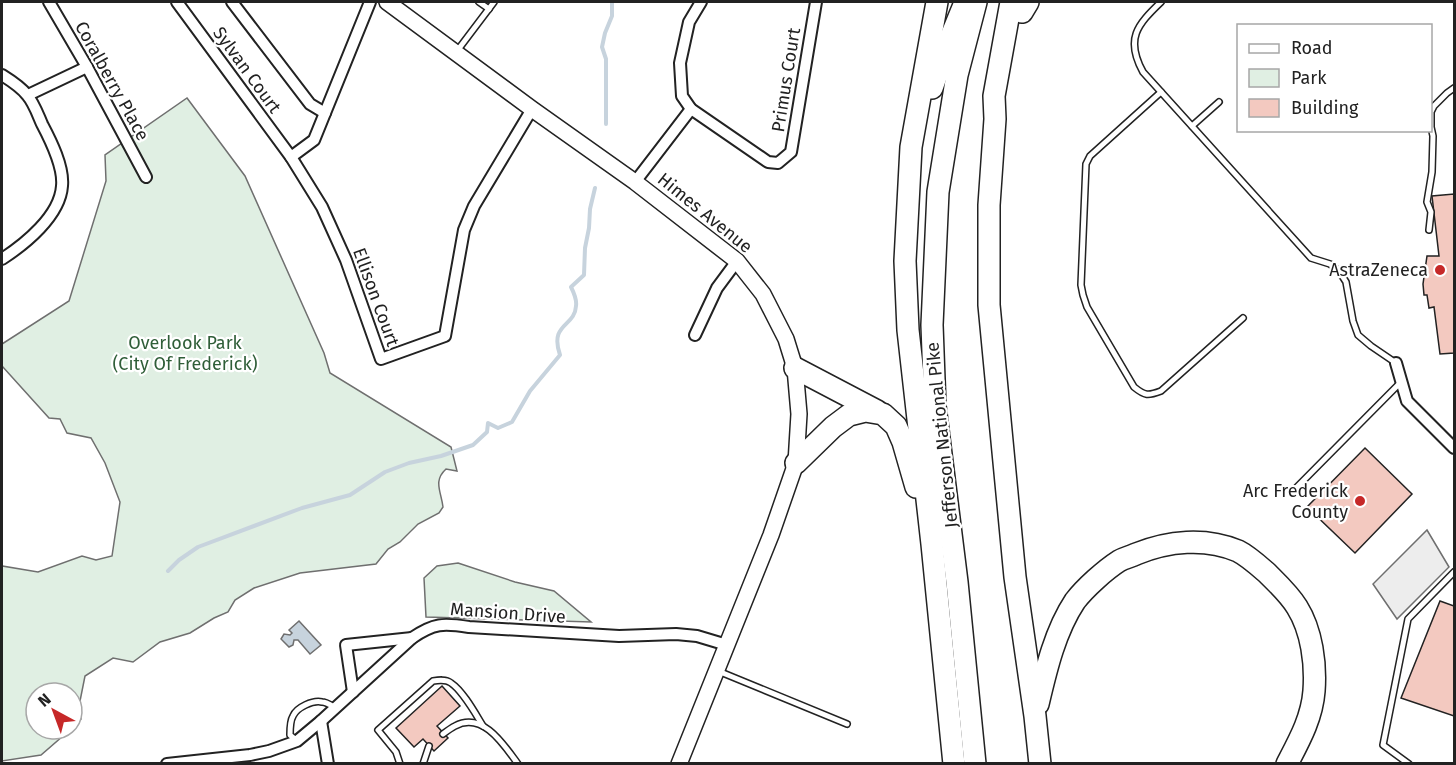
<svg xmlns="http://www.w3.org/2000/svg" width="1456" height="765" font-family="'Fira Sans',sans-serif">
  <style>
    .green { fill: #e0efe3; stroke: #6f6f6f; stroke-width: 1.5 }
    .parking { fill: #ededed; stroke: #6f6f6f; stroke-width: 1.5 }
    .water { fill: #c7d3dd; stroke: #6f6f6f; stroke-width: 1.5 }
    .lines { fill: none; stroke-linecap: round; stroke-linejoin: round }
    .stream { stroke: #c7d3dd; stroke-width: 4 }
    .building { fill: #f3c9c0; stroke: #222; stroke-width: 1.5 }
    .lane-casing { stroke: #222; stroke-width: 8 }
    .street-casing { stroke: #222; stroke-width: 14 }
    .secondary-casing { stroke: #222; stroke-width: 18 }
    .highway-casing { stroke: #222; stroke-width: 24 }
    .lane { stroke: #fff; stroke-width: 5 }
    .street { stroke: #fff; stroke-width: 10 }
    .secondary { stroke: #fff; stroke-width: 15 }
    .highway { stroke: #fff; stroke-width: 21 }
    .poi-dot { fill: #c62828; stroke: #fff; stroke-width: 2 }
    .labels { text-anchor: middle; stroke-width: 4.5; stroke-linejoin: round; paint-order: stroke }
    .street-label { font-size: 18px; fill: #222; stroke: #fff }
    .poi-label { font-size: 18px; fill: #222; stroke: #fff; text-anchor: end }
    .park-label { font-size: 18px; fill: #2f5e38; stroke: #fff }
  </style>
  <rect width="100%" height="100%" fill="#fff"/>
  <!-- green -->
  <g class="green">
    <path d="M187,98L245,176L324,353L330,373L451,447L457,471L446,469C433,481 441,491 443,507L439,513L418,524L400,542L388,549L376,564L300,573L254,588L235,600L228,612L214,618L190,633L160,642L133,662L113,658L85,676L79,706L81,719L72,728V693H36V729H71L41,755L2,761V566L38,572L82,556L96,560L112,556L120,502L105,463L91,438L67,433L60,419L49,418L2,366V344L69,301L106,181L105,155Z"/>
    <polygon points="458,563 515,582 554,591 591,622 426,617 424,578 437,566"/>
  </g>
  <!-- parking -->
  <polygon class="parking" points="1427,530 1449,567 1397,619 1373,584"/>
  <!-- water -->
  <polygon class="water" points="299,621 321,645 310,654 298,640 294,640 293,645 289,647 281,639 284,634 290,635 292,633 289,630"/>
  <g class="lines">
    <!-- stream -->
    <g class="stream">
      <polyline points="606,124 606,59 602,47 605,33 612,16 612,2"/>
      <path d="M168,571L179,560L198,547L302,508L350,495L385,472L409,463L441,456L473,445L487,432L488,423L498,428L512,422L530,391L560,355C549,323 575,327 576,306C577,300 574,293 571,287L584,275L585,248L589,228L590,209L595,188"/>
    </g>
  </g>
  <!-- building -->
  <g class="building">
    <polygon points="1454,194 1454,353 1440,354 1434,307 1429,308 1427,295 1424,295 1423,284 1427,256 1439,256 1432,196"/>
    <polygon points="1365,448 1412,494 1355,553 1307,507"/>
    <polygon points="1440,601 1454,606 1454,716 1401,698"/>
    <polygon points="442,686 460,706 437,726 448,738 434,751 423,739 414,747 396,728"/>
  </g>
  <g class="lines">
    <defs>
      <g id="lane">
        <polyline points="479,2 489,9"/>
        <path d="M1161,2C1137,25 1125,39 1143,72L1311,258L1330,264L1339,271L1346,282L1353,321L1358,335L1371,346L1396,363"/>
        <polyline points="457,51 494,2"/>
        <path d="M1161,92L1090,156L1086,164L1081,285L1083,295L1087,307L1134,387C1145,396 1148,396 1161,391L1243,318"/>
        <polyline points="1192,126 1219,102"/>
        <polyline points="1429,230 1431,212 1427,202 1432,172 1433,136 1431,127 1431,112 1434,106 1447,93 1454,88"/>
        <polyline points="1296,488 1400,383"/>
        <polyline points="718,671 847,724"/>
        <path d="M443,734C447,731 451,728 455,726C483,711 504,745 518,764"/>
        <path d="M296,740L290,735C290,729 290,721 293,716C297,707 313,700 322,702C327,702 332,706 336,708"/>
        <path d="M400,764L396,752L378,730L433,681C439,680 446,679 451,683C463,691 475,713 483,726"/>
        <polyline points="423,764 429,746"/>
        <polyline points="1409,764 1383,745 1408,619 1454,572"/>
      </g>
      <g id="street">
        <polyline points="49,2 87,67 146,177"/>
        <polyline points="177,2 291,157"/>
        <polyline points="232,2 310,104 325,113"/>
        <polyline points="370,2 314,140 291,157 322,207 346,260 381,359 445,336 464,230 474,206 532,109"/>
        <polyline points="701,2 689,22 680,63 682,96 691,109 768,162 778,163 791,152 816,2"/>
        <path d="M2,75C10,80 21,87 27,95C34,103 38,115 42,124C51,141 64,167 62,186C60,216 25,244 2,259"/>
        <polyline points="28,95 87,67"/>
        <polyline points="635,182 691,109"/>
        <polyline points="695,335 717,288 737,261"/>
        <polyline points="1396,363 1407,401 1454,448"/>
        <polyline points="353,692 346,645 412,638"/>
        <polyline points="321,721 328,764"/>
        <path d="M167,764L250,755L269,751L297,741L321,721L412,638C434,623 443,623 469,627L619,636L676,634L697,636L727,645"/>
      </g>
      <polyline id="secondary" points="387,2 532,109 635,182 737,261 763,294 786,339 795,368 799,414 796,463 771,535 679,764"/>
      <g id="highway">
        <polyline points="937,2 911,147 905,261 908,330 932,544 954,764"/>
        <polyline points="1011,2 994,96 995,119 989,205 989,305 1015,577 1035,716 1040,764"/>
        <polyline points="1022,12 1028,2"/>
        <polyline points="932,88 945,51 964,5"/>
        <polyline points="795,368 877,411"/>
        <polyline points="796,463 833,427 849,415 865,411 883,414 896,426 903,442 916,487"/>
        <path d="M1038,704C1046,670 1055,631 1075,601C1085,588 1105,570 1119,561C1124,558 1130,557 1136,554C1168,541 1205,537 1238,551C1248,556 1259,566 1267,573C1278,584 1289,594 1297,607C1312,631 1316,664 1314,691C1312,718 1299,741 1287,764"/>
        <polyline points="975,764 957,582 935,406 932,325 938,192 957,75 976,2"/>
      </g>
    </defs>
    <!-- lane casing -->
    <use href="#lane" class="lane-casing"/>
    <!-- street casing -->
    <use href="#street" class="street-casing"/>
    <!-- secondary casing -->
    <use href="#secondary" class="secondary-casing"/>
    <!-- highway casing -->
    <use href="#highway" class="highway-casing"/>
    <!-- lane -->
    <use href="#lane" class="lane"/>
    <!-- street -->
    <use href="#street" class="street"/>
    <!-- secondary -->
    <use href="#secondary" class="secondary"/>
    <!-- highway -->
    <use href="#highway" class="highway"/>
  </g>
  <!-- markers -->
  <g class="poi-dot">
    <circle cx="1440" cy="270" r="6"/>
    <circle cx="1360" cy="501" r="6"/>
  </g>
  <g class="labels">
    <!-- street labels -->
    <g class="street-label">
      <text transform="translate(247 70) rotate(54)" y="6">Sylvan Court</text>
      <text transform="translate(786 80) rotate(-81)" y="6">Primus Court</text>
      <text transform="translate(112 81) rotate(61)" y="6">Coralberry Place</text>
      <text transform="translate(705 213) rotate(39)" y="6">Himes Avenue</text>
      <text transform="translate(376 297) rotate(70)" y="6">Ellison Court</text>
      <text transform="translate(942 435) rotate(-96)" y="6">Jefferson National Pike</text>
      <text transform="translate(508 613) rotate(4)" y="6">Mansion Drive</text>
    </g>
    <!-- poi labels -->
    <g class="poi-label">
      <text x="1428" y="276">AstraZeneca</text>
      <text x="1348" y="497">Arc Frederick<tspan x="1348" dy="21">County</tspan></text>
    </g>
    <!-- park labels -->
    <g class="park-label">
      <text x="185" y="349">Overlook Park<tspan x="185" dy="21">(City Of Frederick)</tspan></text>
    </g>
  </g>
  <!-- border -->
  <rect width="1456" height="765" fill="none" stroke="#222222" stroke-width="6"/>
  <!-- legend -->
  <rect x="1237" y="24" width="195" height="108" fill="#ffffff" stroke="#a7a7a7" stroke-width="1.5"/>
  <rect x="1249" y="44" width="30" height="9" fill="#ffffff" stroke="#a7a7a7" stroke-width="1.5"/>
  <text x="1291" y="54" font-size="18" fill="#222222">Road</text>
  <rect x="1249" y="69" width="30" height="18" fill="#e0efe3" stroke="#a7a7a7" stroke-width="1.5"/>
  <text x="1291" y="84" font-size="18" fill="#222222">Park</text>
  <rect x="1249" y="99" width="30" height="18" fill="#f3c9c0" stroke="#a7a7a7" stroke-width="1.5"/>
  <text x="1291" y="114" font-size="18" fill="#222222">Building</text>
  <!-- north arrow -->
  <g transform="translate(54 711) rotate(319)"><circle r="28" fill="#ffffff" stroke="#a7a7a7" stroke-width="1.5"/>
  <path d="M0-4.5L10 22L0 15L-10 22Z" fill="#c62828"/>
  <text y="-9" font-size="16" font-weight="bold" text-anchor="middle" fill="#222222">N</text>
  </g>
</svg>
